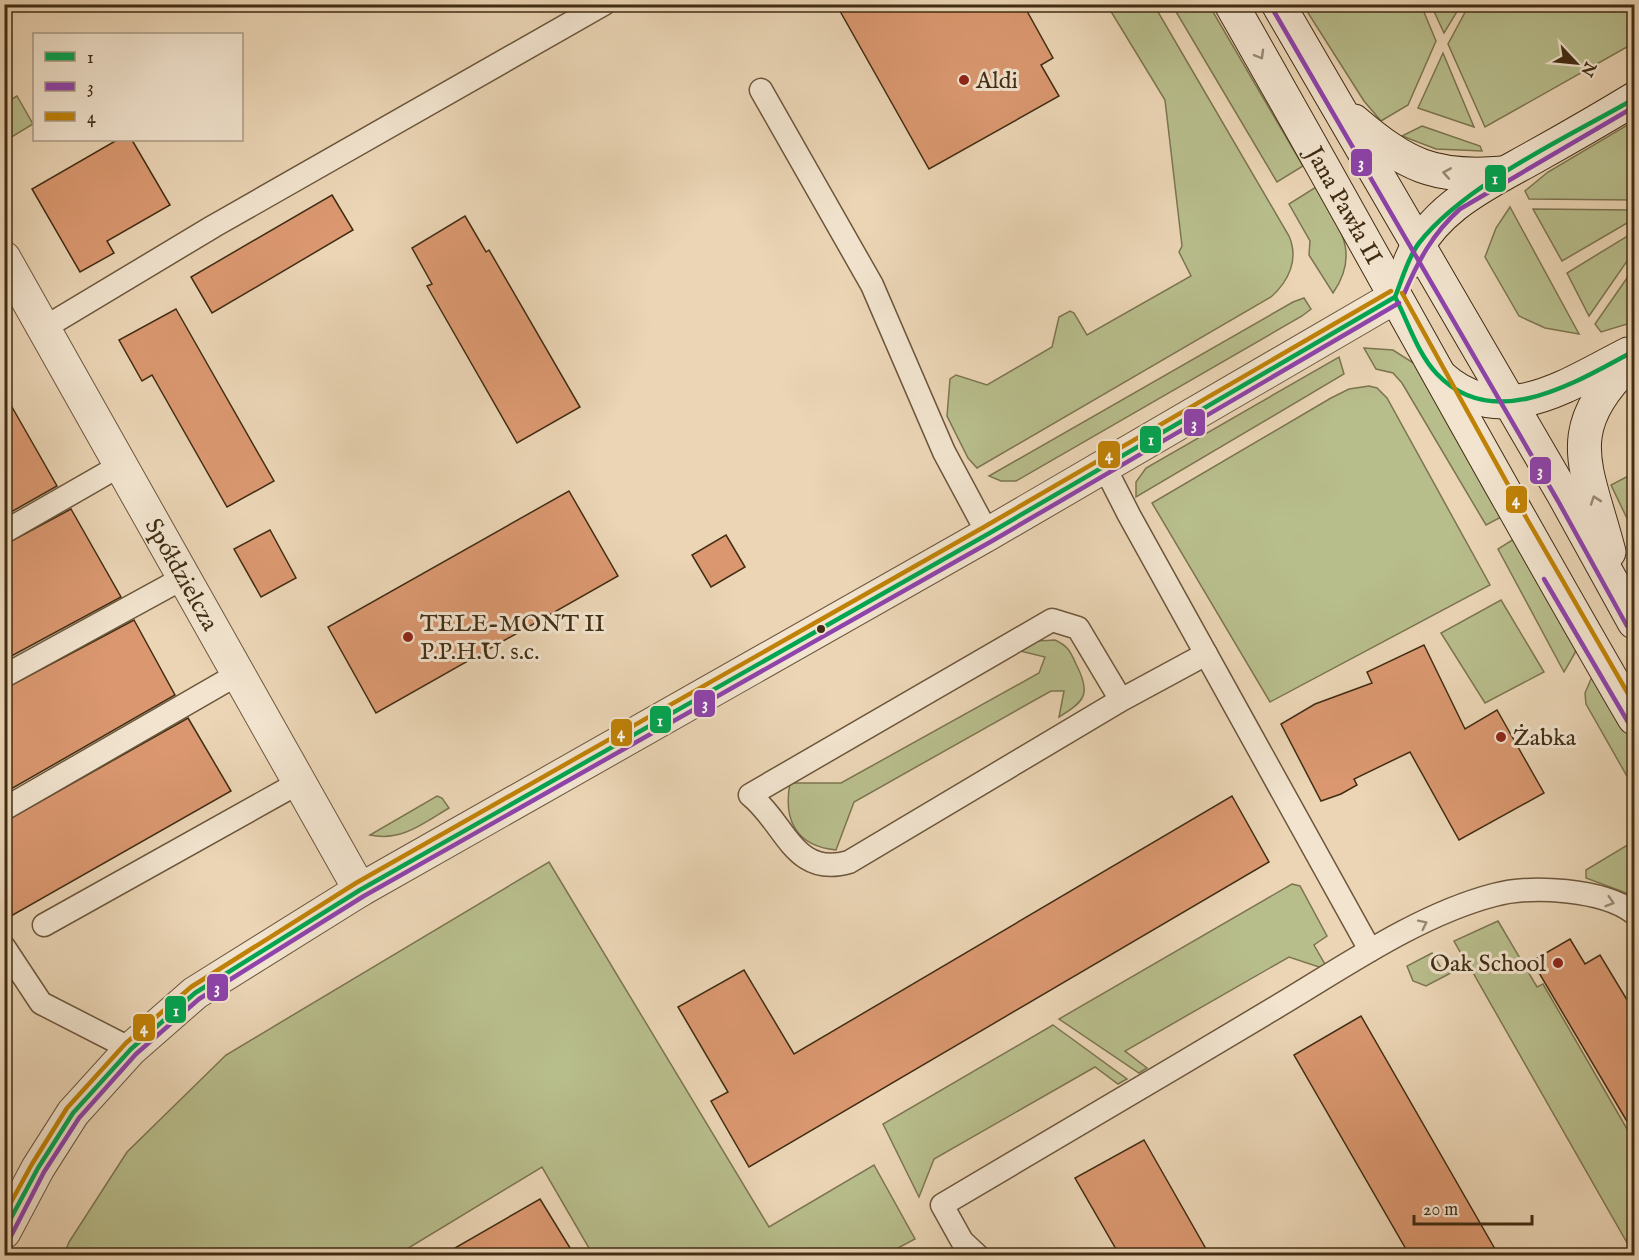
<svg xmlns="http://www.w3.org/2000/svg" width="1639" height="1260" font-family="'IM FELL English',serif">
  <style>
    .green { fill: #b8bd8c; stroke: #7c7550; stroke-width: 1.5 }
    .building { fill: #db9870; stroke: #412d13; stroke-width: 1.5 }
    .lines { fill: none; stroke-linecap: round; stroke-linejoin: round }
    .lane-casing { stroke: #6c573c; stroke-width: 25 }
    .street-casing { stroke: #6c573c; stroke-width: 35 }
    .secondary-casing { stroke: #412d13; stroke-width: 35 }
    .lane { stroke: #f2e4cf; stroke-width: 22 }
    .street { stroke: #f2e4cf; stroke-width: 33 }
    .secondary { stroke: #f2e4cf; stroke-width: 33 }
    .bus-1-casing { stroke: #f2e4cf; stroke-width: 9 }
    .bus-2-casing { stroke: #f2e4cf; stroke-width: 9 }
    .bus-3-casing { stroke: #f2e4cf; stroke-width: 9 }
    .bus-1 { stroke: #00a651; stroke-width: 4.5 }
    .bus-2 { stroke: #8e44ad; stroke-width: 4.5 }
    .bus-3 { stroke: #c08206; stroke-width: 4.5 }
    .oneway { stroke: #9a8871 }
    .poi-dot { fill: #8f2418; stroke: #f2e4cf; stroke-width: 2 }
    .bus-dot { fill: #412d13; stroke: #f2e4cf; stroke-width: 2 }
    .labels { text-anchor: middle; stroke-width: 6; stroke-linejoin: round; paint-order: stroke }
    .poi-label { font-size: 24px; fill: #412d13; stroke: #f2e4cf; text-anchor: start }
    .street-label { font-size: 24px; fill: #412d13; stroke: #f2e4cf }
    .line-badge { stroke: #f2e4cf; stroke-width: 2 }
    .badge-label { font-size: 16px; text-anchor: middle; font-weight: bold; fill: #fff }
  </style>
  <rect width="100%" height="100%" fill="#ebd5b5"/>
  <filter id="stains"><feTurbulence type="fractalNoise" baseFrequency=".00333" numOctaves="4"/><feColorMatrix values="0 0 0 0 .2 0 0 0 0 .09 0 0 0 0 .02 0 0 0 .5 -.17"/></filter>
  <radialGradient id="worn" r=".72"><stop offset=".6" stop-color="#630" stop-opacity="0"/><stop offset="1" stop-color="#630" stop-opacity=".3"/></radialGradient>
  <!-- green -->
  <g class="green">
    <path d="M1107,5H1154L1289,236C1299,259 1289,281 1271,297L977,468L968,458L947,416L950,379L956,375L987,385L1052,347L1059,317L1070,311L1074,313L1087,335L1191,276L1179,252L1182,246L1165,100Z"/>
    <polygon points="1172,5 1209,5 1303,166 1277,182"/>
    <polygon points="1303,5 1421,5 1436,41 1408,105 1381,121 1364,101"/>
    <polygon points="1431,5 1461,5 1444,33"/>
    <polygon points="1469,5 1634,5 1634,43 1485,127 1448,44"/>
    <polygon points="1443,53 1474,127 1418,108"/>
    <polygon points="17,96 33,124 5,141 5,103"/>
    <polygon points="1634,121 1634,200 1529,199 1525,191 1548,172"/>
    <polygon points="1422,126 1480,146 1482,151 1436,149 1402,136"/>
    <path d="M1316,187C1337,225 1362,251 1333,293L1309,255L1310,241L1289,204Z"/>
    <polygon points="1510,207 1579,334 1545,328 1519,316 1485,257 1496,228"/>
    <polygon points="1533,209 1634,210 1634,219 1562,261"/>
    <polygon points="1634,232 1634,251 1589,316 1567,273"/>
    <polygon points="1634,268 1634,322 1601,332 1595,324"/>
    <polygon points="1304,298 1311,309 1302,316 1016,481 1001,481 989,476 1293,302"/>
    <polygon points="1364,348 1393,350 1415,364 1505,515 1486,525 1402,383 1393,373 1376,369"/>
    <polygon points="1339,357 1344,374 1136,497 1136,482 1146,468"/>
    <polygon points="1369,386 1377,388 1387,398 1490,585 1270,702 1152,503 1331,398 1349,389"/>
    <polygon points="1634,473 1634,533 1611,485"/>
    <polygon points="1517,537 1577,640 1575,653 1564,672 1498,549"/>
    <polygon points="1501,600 1544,672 1485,703 1441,633"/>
    <path d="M1055,640C1068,646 1070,651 1076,664C1091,693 1086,701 1059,717L1064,691H1051L854,802L836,850C796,846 783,820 790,783H841L1039,673L1045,657L1020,651L1037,641Z"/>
    <polygon points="1596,677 1634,743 1634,784 1628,778 1586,704 1585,693 1591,679"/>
    <path d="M437,796L442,798L449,808C424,823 401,842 370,835Z"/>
    <polygon points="1634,841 1634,896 1586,878 1586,870"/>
    <polygon points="549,862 769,1227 874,1165 915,1239 885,1255 593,1255 542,1167 397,1255 64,1255 69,1242 127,1152 226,1055"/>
    <polygon points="1292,884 1300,886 1327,936 1314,945 1326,966 1322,968 1289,957 1125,1051 1147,1068 1139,1073 1059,1019"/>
    <polygon points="1498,921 1537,987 1543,984 1634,1141 1634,1255 1468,964 1426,986 1413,981 1407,966 1432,953 1443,971 1464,959 1454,941"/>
    <polygon points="1053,1025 1127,1079 1118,1084 1095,1067 934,1159 919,1197 883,1124"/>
  </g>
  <!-- building -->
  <g class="building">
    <polygon points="836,4 1023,4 1053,58 1041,65 1059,96 929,169"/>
    <polygon points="117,140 132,140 170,205 107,241 114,253 80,272 32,189"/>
    <polygon points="332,195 353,230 212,313 191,277"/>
    <polygon points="465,216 486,252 489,250 580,407 517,443 427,286 432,284 412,248"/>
    <polygon points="176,309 274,481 227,507 152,375 142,381 119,340"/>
    <polygon points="4,393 57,486 4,516"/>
    <polygon points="569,491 618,576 376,713 328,627"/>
    <polygon points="71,509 121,597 4,660 4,545"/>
    <polygon points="270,530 296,578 261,597 234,549"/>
    <polygon points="726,535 745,567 711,587 692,555"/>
    <polygon points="134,620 175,695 4,793 4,689"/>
    <polygon points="1424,645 1465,729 1497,710 1544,793 1459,840 1410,752 1354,779 1357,785 1341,794 1321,801 1281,724 1315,704 1372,683 1367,672"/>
    <polygon points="188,718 231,791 4,920 4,822"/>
    <polygon points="1232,796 1269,862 749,1167 711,1101 728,1092 678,1007 744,970 794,1054"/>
    <polygon points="1570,939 1585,964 1600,955 1635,1013 1635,1135 1532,961"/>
    <polygon points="1361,1016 1499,1256 1410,1256 1294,1055"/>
    <polygon points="1144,1140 1210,1256 1120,1256 1075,1178"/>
    <polygon points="540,1199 575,1256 441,1256"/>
  </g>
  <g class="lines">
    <defs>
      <g id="lane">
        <polyline points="761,90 872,285 944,452 988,534"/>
        <polyline points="44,328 214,226 604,4"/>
        <polyline points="1104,466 1129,515 1370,950"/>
        <polyline points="4,532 121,465"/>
        <polyline points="4,676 185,577"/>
        <path d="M1121,700L1078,628L1052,620L750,795C786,824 794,878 849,862L1121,700L1206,654"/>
        <polyline points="4,809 238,674"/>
        <polyline points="44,925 300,782"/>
        <polyline points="4,947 41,1003 131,1049"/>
        <path d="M978,1256L962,1241L942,1205C1052,1140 1163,1075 1273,1009C1341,969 1417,915 1494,895C1531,885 1603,889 1634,913"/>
      </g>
      <g id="street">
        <path id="s1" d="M4,258L360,890"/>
        <polyline points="4,1232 38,1168 73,1113 131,1049 195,993 360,890 988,534 1395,297"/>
      </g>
      <g id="secondary">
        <path id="s2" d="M1231,4C1367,242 1496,482 1634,718"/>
        <polyline points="1278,4 1565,497 1634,622"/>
        <path d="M1354,121C1406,165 1433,179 1503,173"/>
        <path d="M1410,262C1432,208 1486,184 1534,157C1568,138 1601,119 1634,99"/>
        <path d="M1440,376C1502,432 1567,385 1628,354"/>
        <path d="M1609,552C1586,463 1558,431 1634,358"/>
      </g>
    </defs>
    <!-- lane casing -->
    <use href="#lane" class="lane-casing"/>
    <!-- street casing -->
    <use href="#street" class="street-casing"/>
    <!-- secondary casing -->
    <use href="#secondary" class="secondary-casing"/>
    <!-- lane -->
    <use href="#lane" class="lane"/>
    <!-- street -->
    <use href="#street" class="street"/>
    <!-- secondary -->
    <use href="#secondary" class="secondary"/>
    <defs>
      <g id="bus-1">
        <path d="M1395,297C1402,280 1408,257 1419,243C1465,184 1568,137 1634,99"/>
        <path d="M1395,297C1408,321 1417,353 1437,374C1494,434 1576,382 1634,351"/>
        <polyline points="4,1231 38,1168 73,1113 131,1049 195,993 360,890 988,534 1395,297"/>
      </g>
      <g id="bus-2">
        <polyline points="1272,8 1558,501 1627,626"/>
        <path d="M1404,294C1418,261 1433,233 1460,209L1634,107"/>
        <polyline points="1544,579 1628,722"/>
        <polyline points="11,1236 44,1172 79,1118 136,1054 199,999 364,896 992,541 1399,303"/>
      </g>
      <g id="bus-3">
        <polyline points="1402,293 1527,519 1634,704"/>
        <polyline points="4,1215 32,1164 67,1108 126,1043 191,987 356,883 984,527 1391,291"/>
      </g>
    </defs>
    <!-- bus-1 casing -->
    <use href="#bus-1" class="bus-1-casing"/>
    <!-- bus-2 casing -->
    <use href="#bus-2" class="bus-2-casing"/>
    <!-- bus-3 casing -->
    <use href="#bus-3" class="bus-3-casing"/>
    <!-- bus-1 -->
    <use href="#bus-1" class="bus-1"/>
    <!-- bus-2 -->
    <use href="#bus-2" class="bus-2"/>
    <!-- bus-3 -->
    <use href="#bus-3" class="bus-3"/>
  </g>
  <!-- one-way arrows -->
  <defs><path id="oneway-chevron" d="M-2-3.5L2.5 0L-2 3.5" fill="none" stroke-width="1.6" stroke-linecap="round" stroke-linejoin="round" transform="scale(1.5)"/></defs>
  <g class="oneway">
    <use href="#oneway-chevron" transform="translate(1260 55) rotate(60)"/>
    <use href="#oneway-chevron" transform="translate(1447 173) rotate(-170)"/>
    <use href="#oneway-chevron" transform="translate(1595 500) rotate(-109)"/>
    <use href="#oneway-chevron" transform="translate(1610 902) rotate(17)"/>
    <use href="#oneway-chevron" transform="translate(1423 924) rotate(-26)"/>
  </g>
  <!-- markers -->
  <g class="poi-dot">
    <circle cx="964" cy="80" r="6"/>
    <circle cx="408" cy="637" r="6"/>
    <circle cx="1501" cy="737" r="6"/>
    <circle cx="1558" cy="963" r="6"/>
  </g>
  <circle class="bus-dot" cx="821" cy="629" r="5"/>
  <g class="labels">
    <!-- poi labels -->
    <g class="poi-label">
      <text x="976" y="88">Aldi</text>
      <text x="420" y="631">TELE-MONT II<tspan x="420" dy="28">P.P.H.U. s.c.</tspan></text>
      <text x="1513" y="745">Żabka</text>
      <text x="1546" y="971" text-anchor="end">Oak School</text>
    </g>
    <!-- street labels -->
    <g class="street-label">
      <text dy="8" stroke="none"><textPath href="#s2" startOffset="231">Jana Pawła II</textPath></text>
      <text dy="8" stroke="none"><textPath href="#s1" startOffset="363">Spółdzielcza</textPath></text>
    </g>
  </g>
  <g class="line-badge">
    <rect x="1350" y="148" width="23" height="29" rx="6" fill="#8e44ad"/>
    <rect x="1484" y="164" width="23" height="29" rx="6" fill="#00a651"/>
    <rect x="1183" y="408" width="23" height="29" rx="6" fill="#8e44ad"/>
    <rect x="1139" y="425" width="23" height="29" rx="6" fill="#00a651"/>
    <rect x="1097" y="440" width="24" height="29" rx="6" fill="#c08206"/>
    <rect x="1529" y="456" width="23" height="29" rx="6" fill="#8e44ad"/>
    <rect x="1505" y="485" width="23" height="29" rx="6" fill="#c08206"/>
    <rect x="693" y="689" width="23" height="29" rx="6" fill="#8e44ad"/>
    <rect x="649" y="705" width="23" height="29" rx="6" fill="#00a651"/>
    <rect x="610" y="718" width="23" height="29" rx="6" fill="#c08206"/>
    <rect x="206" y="973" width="23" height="29" rx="6" fill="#8e44ad"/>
    <rect x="164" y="995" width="23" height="29" rx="6" fill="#00a651"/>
    <rect x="132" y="1013" width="24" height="29" rx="6" fill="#c08206"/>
  </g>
  <g class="badge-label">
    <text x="1361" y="168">3</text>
    <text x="1495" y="184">1</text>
    <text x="1194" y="429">3</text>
    <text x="1151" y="445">1</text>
    <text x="1109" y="460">4</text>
    <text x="1540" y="476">3</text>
    <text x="1516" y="505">4</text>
    <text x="705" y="709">3</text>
    <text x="660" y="726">1</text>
    <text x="621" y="738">4</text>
    <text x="217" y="993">3</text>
    <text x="176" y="1016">1</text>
    <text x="144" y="1033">4</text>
  </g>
  <!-- margin -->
  <rect width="1639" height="1260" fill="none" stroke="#ebd5b5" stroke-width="24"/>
  <rect x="6" y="6" width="1627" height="1248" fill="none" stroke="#412d13" stroke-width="3"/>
  <rect x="12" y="12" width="1615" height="1236" fill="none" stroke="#412d13" stroke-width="1.5"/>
  <!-- legend -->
  <rect x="33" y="33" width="210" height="108" fill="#f2e4cf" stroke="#ab9b84" stroke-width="1.5"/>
  <rect x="45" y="52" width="30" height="9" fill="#00a651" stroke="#ab9b84" stroke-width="1.5"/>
  <text x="87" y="63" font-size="18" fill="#412d13">1</text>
  <rect x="45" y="82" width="30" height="9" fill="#8e44ad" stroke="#ab9b84" stroke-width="1.5"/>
  <text x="87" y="93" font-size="18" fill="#412d13">3</text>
  <rect x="45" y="112" width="30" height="9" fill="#c08206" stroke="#ab9b84" stroke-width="1.5"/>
  <text x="87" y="123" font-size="18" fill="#412d13">4</text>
  <!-- north arrow -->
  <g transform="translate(1576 63) rotate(116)" stroke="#f2e4cf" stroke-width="4.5" paint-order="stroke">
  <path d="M0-4.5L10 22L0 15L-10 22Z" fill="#412d13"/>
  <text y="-9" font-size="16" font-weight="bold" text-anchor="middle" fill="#412d13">N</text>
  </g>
  <!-- scale -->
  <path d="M1414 1215v9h118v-9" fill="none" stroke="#412d13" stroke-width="3"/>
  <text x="1423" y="1215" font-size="18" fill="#412d13" stroke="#f2e4cf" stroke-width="4.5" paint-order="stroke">20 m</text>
  <rect width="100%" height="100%" filter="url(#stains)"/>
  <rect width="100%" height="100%" fill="url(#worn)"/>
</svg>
